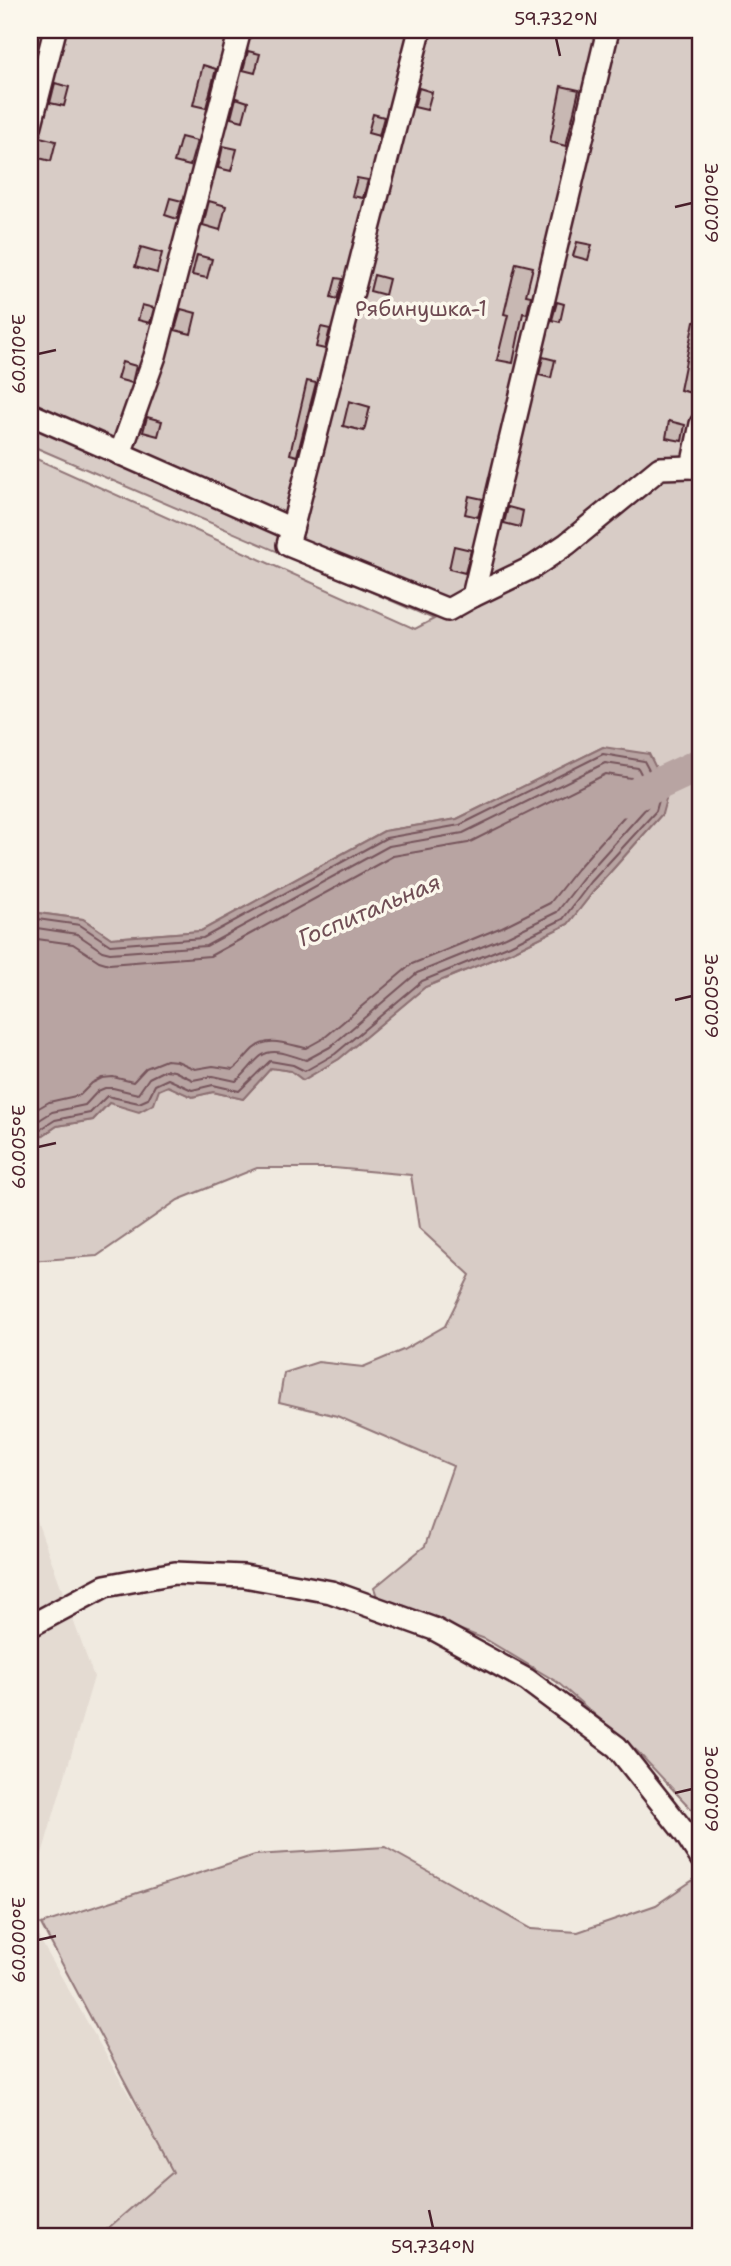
<svg xmlns="http://www.w3.org/2000/svg" width="731" height="2266" font-family="'Shantell Sans',sans-serif">
  <style>
    .built { fill: #e4dbd2 }
    .green { fill: #d8ccc6; stroke: #917678; stroke-width: 2 }
    .water { fill: #b8a4a2; stroke: #8c6f72; stroke-width: 2 }
    .lines { fill: none; stroke-linecap: round; stroke-linejoin: round }
    .shore { stroke: #76545b; stroke-width: 2 }
    .river { stroke: #b8a4a2; stroke-width: 33 }
    .building { fill: #c8b8b3; stroke: #4a1f2b; stroke-width: 2 }
    .minor-casing { stroke: #4a1f2b; stroke-width: 26 }
    .minor { stroke: #fbf7ec; stroke-width: 21 }
    .ticks { fill: none; stroke: #4a1f2b; stroke-width: 2.5 }
    .labels { text-anchor: middle; stroke-width: 7; stroke-linejoin: round; paint-order: stroke }
    .park-label { font-size: 21px; fill: #6e4a52; stroke: #fbf7ec }
    .water-label { font-size: 23px; font-style: italic; fill: #704e55; stroke: #fbf7ec }
    .neatline { fill: none; stroke: #4a1f2b; stroke-width: 2.5 }
    .ticks-label { font-size: 18px; text-anchor: middle; fill: #4a1f2b }
  </style>
  <rect width="100%" height="100%" fill="#f0eae0"/>
  <filter id="ink" filterUnits="userSpaceOnUse"><feTurbulence type="fractalNoise" baseFrequency=".0143" numOctaves="2"/><feDisplacementMap in="SourceGraphic" scale="14" xChannelSelector="R" yChannelSelector="G"/><feConvolveMatrix kernelMatrix="1 2 1 2 8 2 1 2 1" color-interpolation-filters="sRGB"/></filter>
  <g filter="url(#ink)">
    <!-- built -->
    <g class="built">
      <polygon points="30,1502 94,1677 30,1895"/>
      <polygon points="30,1922 173,2172 114,2236 30,2236"/>
    </g>
    <!-- green -->
    <g class="green">
      <polygon points="30,30 701,30 701,1822 694,1812 638,1752 557,1682 485,1639 378,1599 374,1588 425,1546 453,1466 337,1416 279,1402 284,1373 318,1362 363,1367 403,1350 445,1326 470,1275 419,1228 411,1175 334,1168 257,1168 178,1200 97,1256 30,1261 30,1144 57,1126 93,1120 109,1103 169,1086 192,1097 213,1092 243,1099 271,1068 291,1071 303,1080 339,1059 425,987 513,951 568,924 597,887 662,814 603,747 457,819 384,831 201,931 111,938 83,919 30,912 30,456 415,629 434,619 30,445"/>
      <polygon points="385,1847 531,1929 578,1932 656,1905 699,1876 701,1872 701,2236 99,2236 173,2172 41,1924 255,1855"/>
    </g>
    <!-- water -->
    <polygon class="water" points="603,747 649,754 668,792 662,814 597,887 568,924 513,951 425,987 339,1059 303,1080 291,1071 271,1068 243,1099 213,1092 192,1097 168,1086 159,1090 154,1104 139,1112 109,1103 93,1120 57,1126 30,1144 30,912 83,919 111,938 201,931 384,831 457,819"/>
    <g class="lines">
      <!-- shore -->
      <g class="shore">
        <polyline points="30,918 80,925 110,945 203,938 386,838 460,825 603,754 644,761 661,793 656,811 591,882 563,919 510,945 422,981 335,1054 305,1071 293,1065 270,1061 239,1091 213,1085 192,1090 168,1079 155,1085 148,1099 139,1103 107,1096 90,1113 55,1120 30,1136"/>
        <path d="M30,927L77,934L102,951L110,953L206,946L389,846L463,833L605,763L638,768L651,793L648,806L585,876L557,912L506,937L417,973L330,1047L306,1060C294,1057 274,1046 261,1056C252,1063 246,1074 236,1081L213,1076L193,1080L174,1071L165,1070L149,1078L138,1094L113,1088H105L98,1091L85,1105L52,1112L30,1126"/>
        <path d="M30,938L73,944L99,961L109,964L210,956L393,856L468,843L606,774L631,778L640,794L638,801L577,869L550,903L502,927L412,964L324,1038L306,1048C289,1045 268,1035 253,1049C246,1056 240,1064 233,1069L213,1066L195,1069L177,1061L166,1060L146,1068L133,1082L113,1077L102,1078L92,1083L80,1095L49,1102L30,1113"/>
      </g>
      <!-- river -->
      <polyline class="river" points="624,800 701,764"/>
    </g>
    <!-- building -->
    <g class="building">
      <polygon points="248,51 260,54 255,73 243,70"/>
      <polygon points="203,65 216,69 206,108 193,105"/>
      <polygon points="55,83 69,87 64,106 50,103"/>
      <polygon points="561,86 579,90 566,146 550,142"/>
      <polygon points="419,88 432,92 427,110 414,107"/>
      <polygon points="236,98 248,102 243,121 231,118"/>
      <polygon points="373,114 384,117 379,136 368,133"/>
      <polygon points="40,137 56,141 51,161 35,157"/>
      <polygon points="181,137 197,141 190,166 174,162"/>
      <polygon points="223,146 237,149 231,171 218,168"/>
      <polygon points="357,178 368,180 363,198 352,196"/>
      <polygon points="170,198 182,201 177,219 165,215"/>
      <polygon points="209,201 226,206 220,230 203,225"/>
      <polygon points="577,242 592,245 588,260 573,256"/>
      <polygon points="141,247 162,253 157,273 135,267"/>
      <polygon points="197,255 212,259 207,278 192,275"/>
      <polygon points="516,263 533,267 526,295 531,296 527,314 523,313 513,363 497,360 508,315 504,314"/>
      <polygon points="374,275 389,279 385,295 370,291"/>
      <polygon points="336,278 343,279 337,299 331,297"/>
      <polygon points="557,302 564,304 560,322 552,320"/>
      <polygon points="142,305 154,308 150,323 138,320"/>
      <polygon points="181,309 196,313 191,334 175,330"/>
      <polygon points="694,321 701,321 701,363 695,394 680,390"/>
      <polygon points="321,327 330,329 325,349 316,347"/>
      <polygon points="543,357 555,360 551,378 539,375"/>
      <polygon points="122,362 136,366 132,383 117,379"/>
      <polygon points="307,381 316,383 297,456 290,454"/>
      <polygon points="349,401 370,407 364,431 343,426"/>
      <polygon points="147,417 162,421 158,436 143,432"/>
      <polygon points="669,421 685,425 682,441 666,438"/>
      <polygon points="469,496 483,499 478,517 465,514"/>
      <polygon points="508,507 523,511 520,527 504,523"/>
      <polygon points="454,546 471,550 465,573 449,569"/>
    </g>
    <g class="lines">
      <defs>
        <g id="minor">
          <polyline points="420,30 288,545 448,610 473,596 533,567 567,544 660,468 692,467 701,461"/>
          <polyline points="30,128 55,30"/>
          <polyline points="30,414 292,529"/>
          <polyline points="120,454 155,356 240,30"/>
          <polyline points="692,467 701,424"/>
          <polyline points="473,596 608,30"/>
          <polyline points="30,1626 105,1586 175,1573 244,1576 331,1592 434,1629 527,1680 617,1747 685,1833 701,1858"/>
        </g>
      </defs>
      <!-- minor casing -->
      <use href="#minor" class="minor-casing"/>
      <!-- minor -->
      <use href="#minor" class="minor"/>
    </g>
  </g>
  <!-- ticks -->
  <path class="ticks" d="M556,38L560,56M675,207L692,203M38,354L56,350M675,1000L692,996M38,1147L56,1143M675,1793L692,1789M38,1940L56,1936M429,2210L433,2228"/>
  <g class="labels">
    <!-- park labels -->
    <g class="park-label">
      <text x="421" y="316">Рябинушка-1</text>
    </g>
    <!-- water labels -->
    <g class="water-label">
      <text transform="translate(369 910) rotate(-23)" y="8">Госпитальная</text>
    </g>
  </g>
  <!-- margin -->
  <rect width="731" height="2266" fill="none" stroke="#fbf7ec" stroke-width="77"/>
  <rect x="38" y="38" width="654" height="2190" class="neatline"/>
  <g class="ticks-label">
    <text x="556" y="25">59.732°N</text>
    <text transform="translate(712 203) rotate(-90)" y="6">60.010°E</text>
    <text transform="translate(19 354) rotate(-90)" y="6">60.010°E</text>
    <text transform="translate(712 996) rotate(-90)" y="6">60.005°E</text>
    <text transform="translate(19 1147) rotate(-90)" y="6">60.005°E</text>
    <text transform="translate(712 1789) rotate(-90)" y="6">60.000°E</text>
    <text transform="translate(19 1940) rotate(-90)" y="6">60.000°E</text>
    <text x="433" y="2253">59.734°N</text>
  </g>
</svg>
